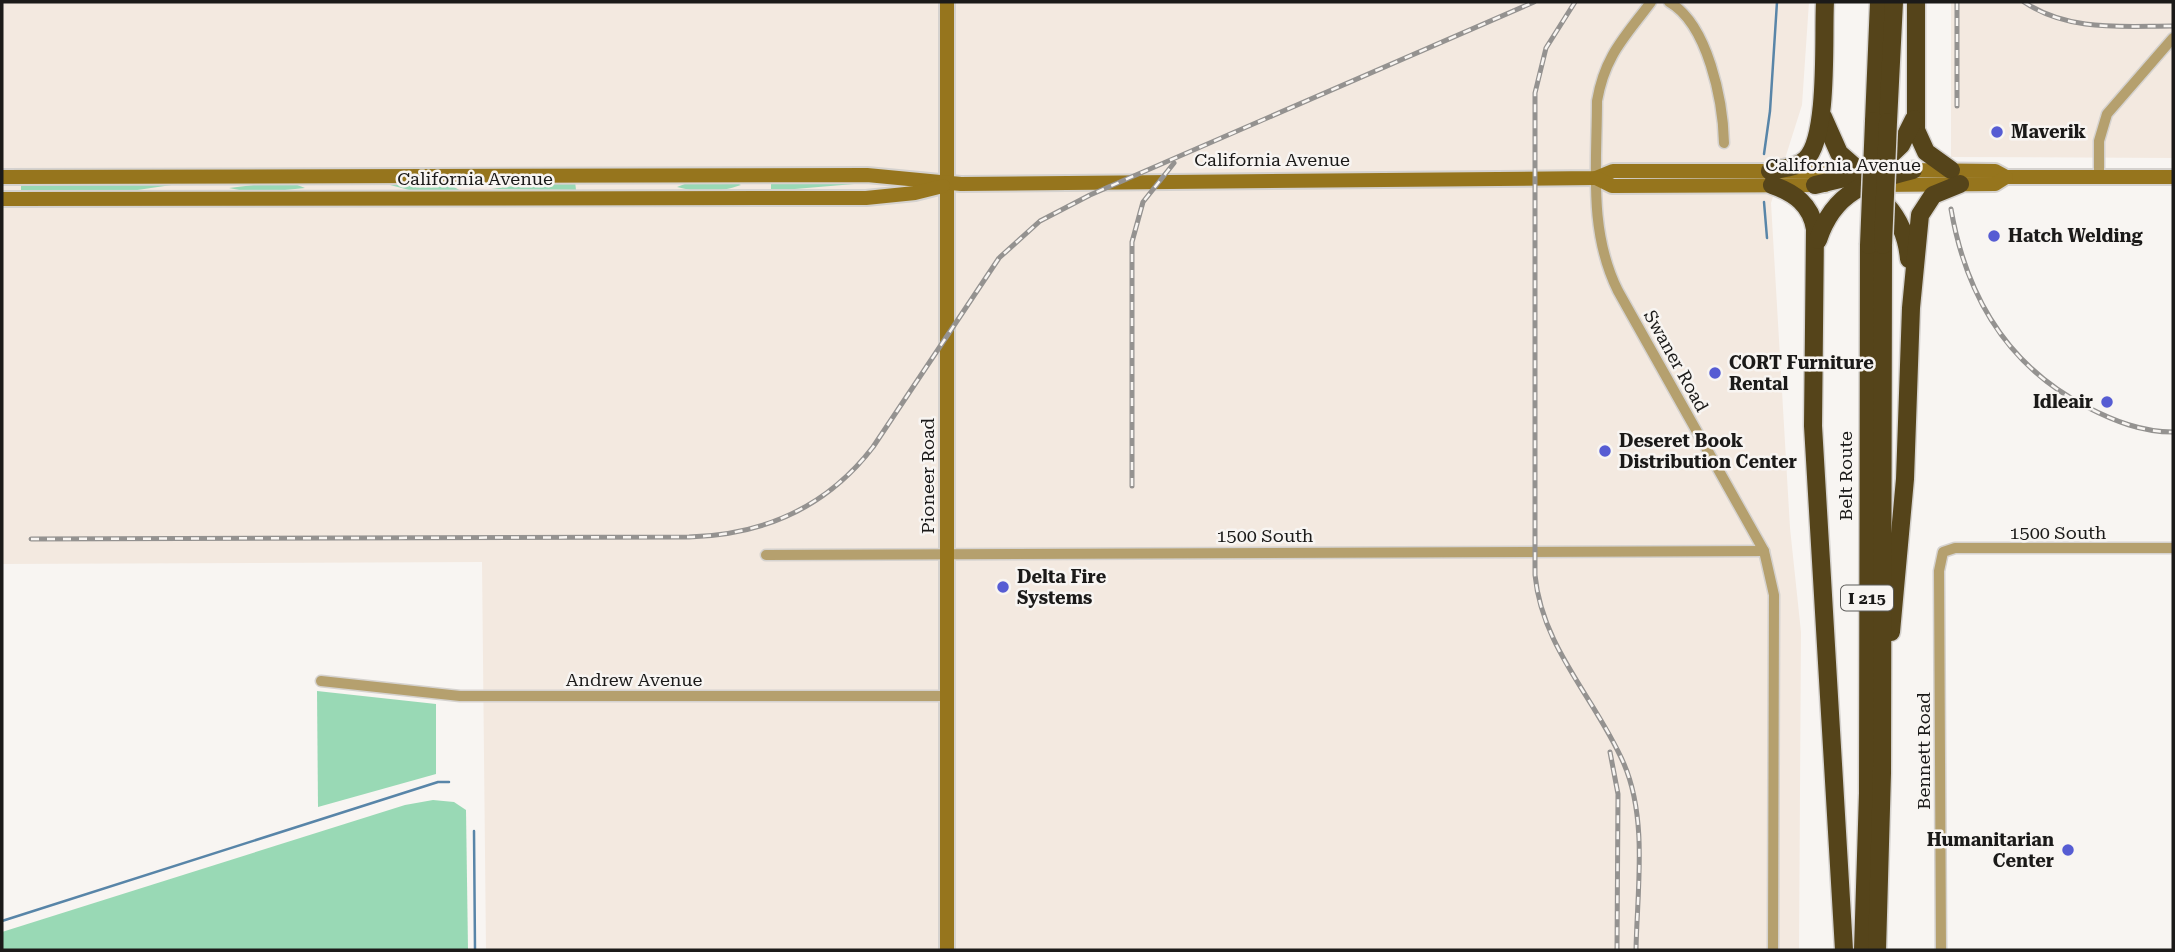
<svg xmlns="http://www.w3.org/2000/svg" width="2175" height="952" font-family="'Roboto Serif',serif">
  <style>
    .built { fill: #f3e9e0 }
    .green { fill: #99d9b5 }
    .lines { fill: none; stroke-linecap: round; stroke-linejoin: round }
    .stream { stroke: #5885a8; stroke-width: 2.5 }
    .street-casing { stroke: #d5d2cf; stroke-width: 13 }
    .secondary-casing { stroke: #d5d2cf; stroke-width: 18 }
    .highway-casing { stroke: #d5d2cf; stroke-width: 21 }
    .street { stroke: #b5a06e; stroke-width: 10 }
    .secondary { stroke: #96751d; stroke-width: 14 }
    .highway { stroke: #55441a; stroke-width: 18 }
    .rail-casing { stroke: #949290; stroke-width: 5 }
    .rail { stroke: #f8f5f2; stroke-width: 2.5; stroke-dasharray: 8; stroke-linecap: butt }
    .highway-bridge-casing { stroke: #d5d2cf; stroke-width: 21; stroke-linecap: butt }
    .highway-bridge { stroke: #55441a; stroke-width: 18 }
    .poi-dot { fill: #565cd3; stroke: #f8f5f2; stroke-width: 2.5 }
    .labels { text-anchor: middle; stroke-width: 5; stroke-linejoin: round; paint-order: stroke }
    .shield { fill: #f8f5f2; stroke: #5d5c5a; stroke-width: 2 }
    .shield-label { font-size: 16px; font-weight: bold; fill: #1b1a19 }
    .poi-label { font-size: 18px; font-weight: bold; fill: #1b1a19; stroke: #f8f5f2; text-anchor: start }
    .street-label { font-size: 18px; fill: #1b1a19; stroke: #f8f5f2 }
  </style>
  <rect width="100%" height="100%" fill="#f8f5f2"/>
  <!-- built -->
  <g class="built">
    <polygon points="2,2 1809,2 1802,105 1771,203 1790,528 1801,632 1799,950 486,950 482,562 2,564"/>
    <polygon points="1951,2 2173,2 2173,158 1951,157"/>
  </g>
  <!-- green -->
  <g class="green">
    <path d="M695,180L733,181L741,185C719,193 699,193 677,187Z"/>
    <polygon points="771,180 865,180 866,183 771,191"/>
    <polygon points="287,181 305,188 255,193 229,188"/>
    <polygon points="375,181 444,181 461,191 413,191"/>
    <polygon points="552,181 575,181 576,190 491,189"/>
    <polygon points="21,183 185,183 117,193 21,192"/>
    <polygon points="317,691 436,704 436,774 318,807"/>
    <polygon points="433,800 454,802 466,810 468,950 2,950 2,932 405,805"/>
  </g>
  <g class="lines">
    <!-- stream -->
    <g class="stream">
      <polyline points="1764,154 1770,111 1777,2"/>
      <polyline points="1764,202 1767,238"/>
      <polyline points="474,831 475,950"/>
      <polyline points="2,921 438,782 449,782"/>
    </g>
    <defs>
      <g id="street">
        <path d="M1651,2C1625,37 1605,55 1597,101C1597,165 1588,231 1618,291L1764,551L1774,595L1773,950"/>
        <path d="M1669,2C1708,24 1723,101 1724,143"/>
        <polyline points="2099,178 2099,141 2107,114 2173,38"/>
        <polyline points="766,555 1764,551"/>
        <polyline points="321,681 460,696 947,696"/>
        <polyline points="1941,950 1939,571 1943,552 1955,548 2173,548"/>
      </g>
      <g id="secondary">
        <polyline points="947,2 947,950"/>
        <polyline points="1905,170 1995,171 2006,177 2173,177"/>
        <polyline points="2,177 867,175 961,184 1596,178 1613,171 1846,171"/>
        <polyline points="1596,178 1612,186 1825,185"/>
        <polyline points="1877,185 1995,184 2006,177"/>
        <polyline points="2,199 866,198 915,193 943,186"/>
      </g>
      <g id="highway">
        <polyline points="1916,2 1916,130 1926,152 1951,170"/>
        <polyline points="1823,117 1839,153 1864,175"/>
        <polyline points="1874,121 1879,2"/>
        <polyline points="1888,122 1894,2"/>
        <polyline points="1879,166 1901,145 1914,119"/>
        <path d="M1770,171C1782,168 1797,168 1806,159C1829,137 1823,35 1825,2"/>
        <path d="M1836,171C1876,189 1905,213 1909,259"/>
        <path d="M1772,185C1795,193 1811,205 1815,229L1813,426L1844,950"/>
        <polyline points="1815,185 1853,176"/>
        <path d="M1818,240C1834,191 1866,182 1913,170"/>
        <polyline points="1891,632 1905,479 1911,308 1920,215 1933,195 1960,184"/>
        <polyline points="1863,950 1868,793 1869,245"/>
        <polyline points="1877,950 1882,773 1883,245"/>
      </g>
    </defs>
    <!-- street casing -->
    <use href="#street" class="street-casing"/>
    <!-- secondary casing -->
    <use href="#secondary" class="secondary-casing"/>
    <!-- highway casing -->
    <use href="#highway" class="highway-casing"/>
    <!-- street -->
    <use href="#street" class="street"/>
    <!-- secondary -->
    <use href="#secondary" class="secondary"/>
    <!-- highway -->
    <use href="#highway" class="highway"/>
    <defs>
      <g id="rail">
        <path d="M1575,2L1546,48L1535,93V575C1542,648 1596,699 1624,764C1648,820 1637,891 1636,950"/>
        <polyline points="1957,2 1957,106"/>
        <path d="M2024,2C2069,32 2122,26 2173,26"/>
        <path d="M1951,209C1966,296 2007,366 2087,407C2114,421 2142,432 2173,432"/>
        <polyline points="1132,486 1132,242 1143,202 1174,163"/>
        <path d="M31,539L689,537C763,535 827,507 873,447L999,258L1040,221L1090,195L1534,2"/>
        <polyline points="1610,752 1618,794 1617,950"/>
      </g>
    </defs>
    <!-- rail casing -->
    <use href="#rail" class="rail-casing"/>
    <!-- rail -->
    <use href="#rail" class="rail"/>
    <defs>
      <g id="highway-bridge">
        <polyline points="1869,245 1874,121"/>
        <polyline points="1883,245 1888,122"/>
      </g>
    </defs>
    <!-- highway-bridge casing -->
    <use href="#highway-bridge" class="highway-bridge-casing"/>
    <!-- highway-bridge -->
    <use href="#highway-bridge" class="highway-bridge"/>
  </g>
  <!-- markers -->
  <g class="poi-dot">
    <circle cx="1997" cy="132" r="7"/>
    <circle cx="1994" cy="236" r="7"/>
    <circle cx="1715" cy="373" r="7"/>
    <circle cx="2107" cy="402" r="7"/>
    <circle cx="1605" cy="451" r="7"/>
    <circle cx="1003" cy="587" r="7"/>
    <circle cx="2068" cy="850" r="7"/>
  </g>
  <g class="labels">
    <!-- shield labels -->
    <rect class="shield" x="1841" y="585.5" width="52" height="25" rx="5"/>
    <g class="shield-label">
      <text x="1867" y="604">I 215</text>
    </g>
    <!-- poi labels -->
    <g class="poi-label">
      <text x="2011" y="138">Maverik</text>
      <text x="2008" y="242">Hatch Welding</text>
      <text x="1729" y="369">CORT Furniture<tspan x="1729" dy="21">Rental</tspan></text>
      <text x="2093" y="408" text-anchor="end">Idleair</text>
      <text x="1619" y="447">Deseret Book<tspan x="1619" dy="21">Distribution Center</tspan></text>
      <text x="1017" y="583">Delta Fire<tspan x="1017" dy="21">Systems</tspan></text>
      <text x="2054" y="846" text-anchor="end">Humanitarian<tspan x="2054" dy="21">Center</tspan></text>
    </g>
    <!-- street labels -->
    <g class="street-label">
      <text x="1272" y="166">California Avenue</text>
      <text x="1843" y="171">California Avenue</text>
      <text x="475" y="185">California Avenue</text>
      <text transform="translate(1676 361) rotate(61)" y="6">Swaner Road</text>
      <text transform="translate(928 476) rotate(-90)" y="6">Pioneer Road</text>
      <text transform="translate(1846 476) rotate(-90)" y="6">Belt Route</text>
      <text x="2058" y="539">1500 South</text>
      <text x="1265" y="542">1500 South</text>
      <text x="634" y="686">Andrew Avenue</text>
      <text transform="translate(1924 751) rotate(-90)" y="6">Bennett Road</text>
    </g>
  </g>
  <!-- border -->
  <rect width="2175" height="952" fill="none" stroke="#1b1a19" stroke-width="7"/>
</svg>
